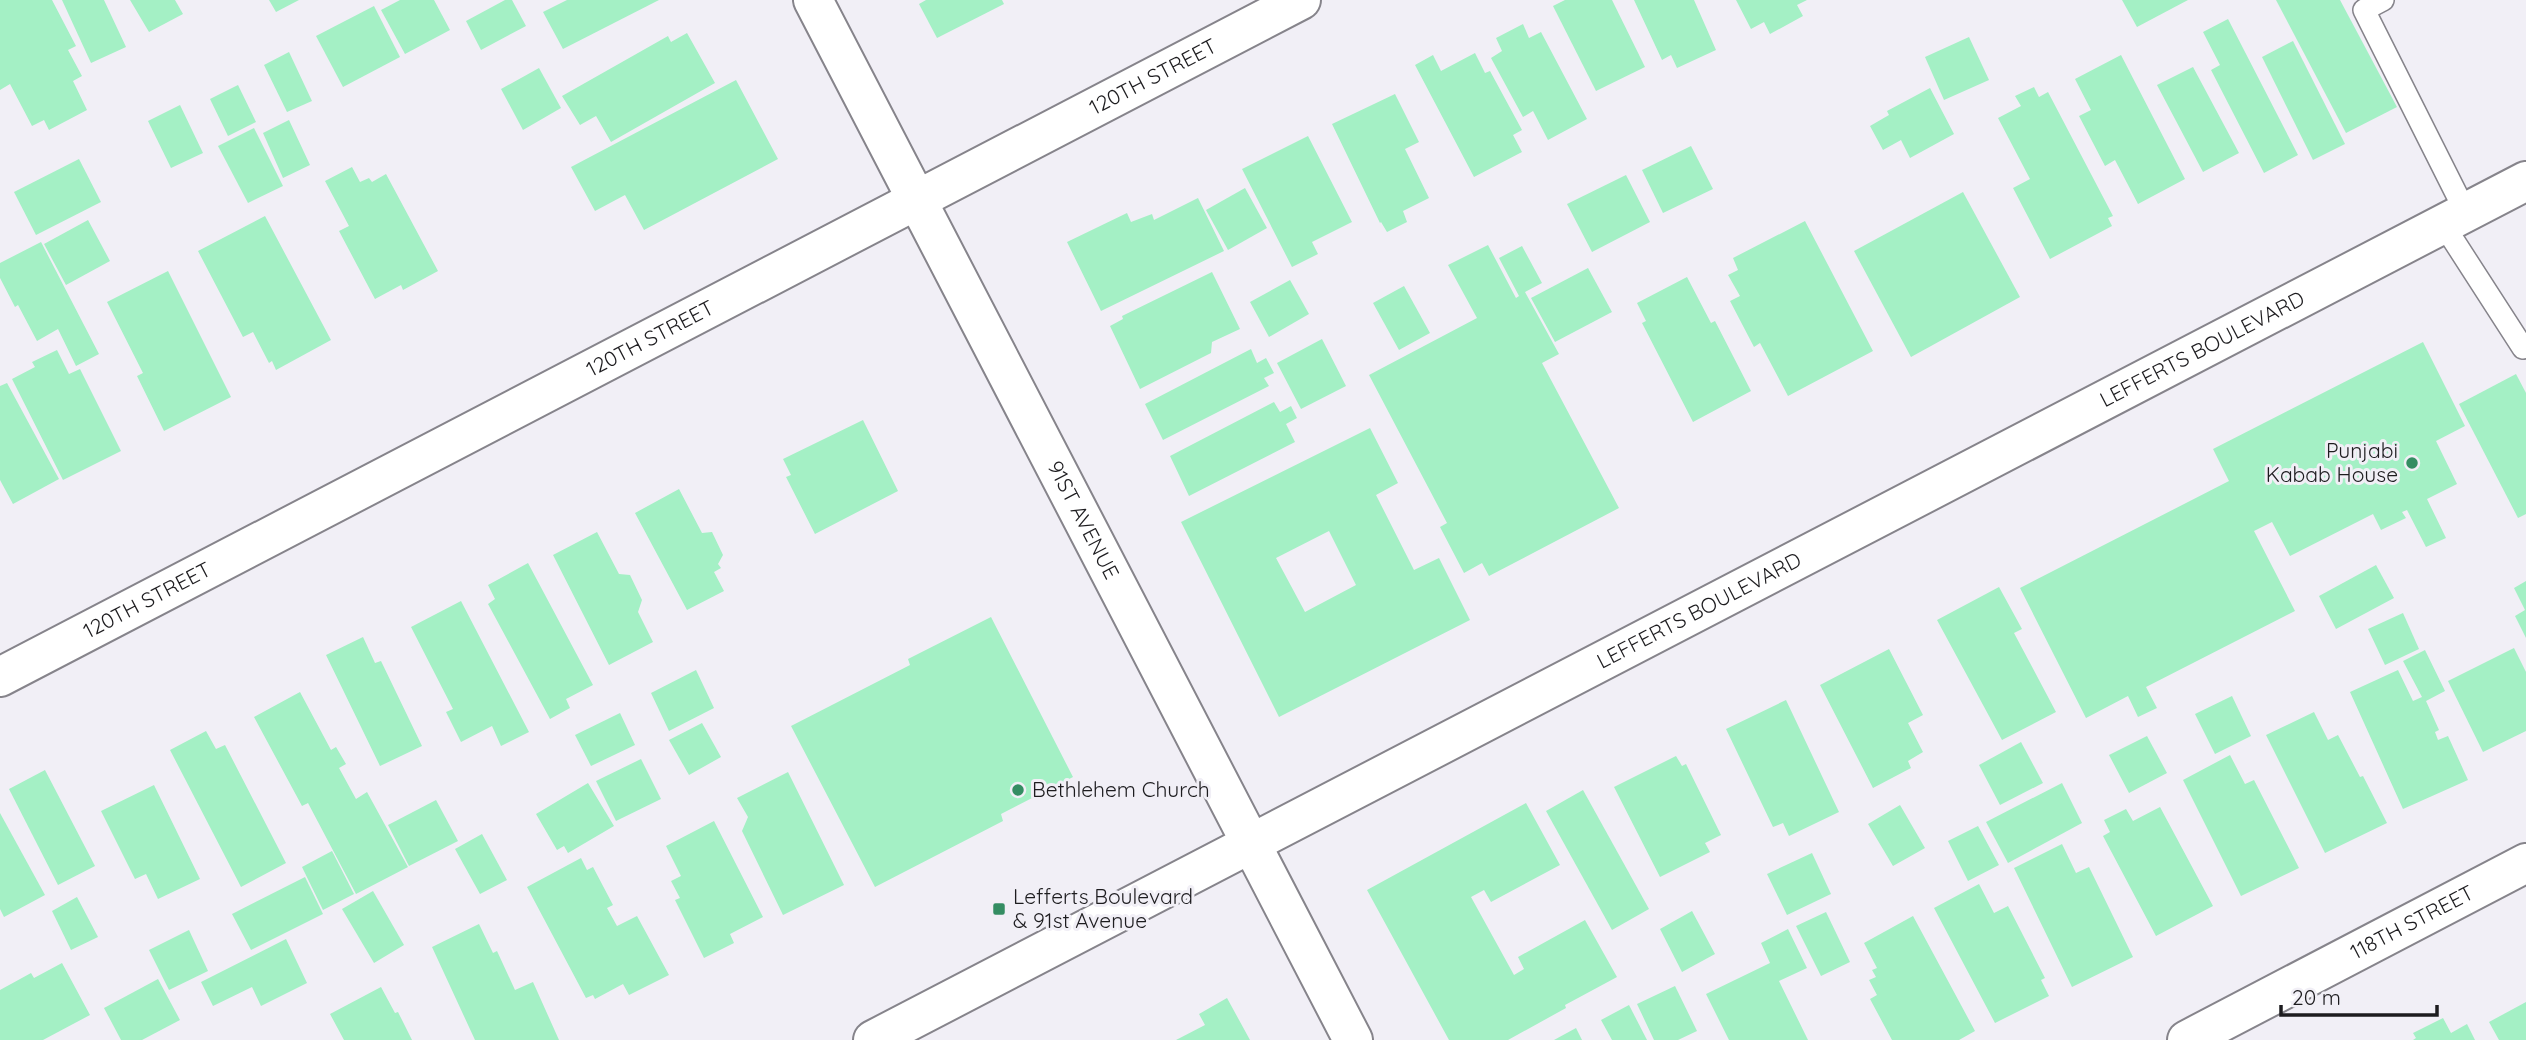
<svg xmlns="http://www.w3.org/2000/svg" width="2526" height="1040" font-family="Quicksand,sans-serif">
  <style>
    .building { fill: #a4f0c5; fill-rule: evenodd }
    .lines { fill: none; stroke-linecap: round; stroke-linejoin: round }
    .service-casing { stroke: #86848b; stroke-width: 24 }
    .minor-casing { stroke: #86848b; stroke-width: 42 }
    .tertiary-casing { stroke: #86848b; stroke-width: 42 }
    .service { stroke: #fff; stroke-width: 21 }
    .minor { stroke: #fff; stroke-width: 38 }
    .tertiary { stroke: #fff; stroke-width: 38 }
    .poi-dot { fill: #348d62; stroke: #f1eff6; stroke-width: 2.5 }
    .labels { text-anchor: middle; stroke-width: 6; stroke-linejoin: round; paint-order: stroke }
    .street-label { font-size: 21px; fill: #1d1c1f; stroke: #f1eff6 }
    .poi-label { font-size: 21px; fill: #1d1c1f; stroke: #f1eff6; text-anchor: start }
  </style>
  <rect width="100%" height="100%" fill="#f1eff6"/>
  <!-- building -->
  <g class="building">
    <polygon points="0,0 52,0 76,46 68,50 82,76 73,81 87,110 49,130 44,120 32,126 10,84 0,90"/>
    <polygon points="62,0 104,0 126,47 91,63"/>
    <polygon points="130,0 175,0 183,14 149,32"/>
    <polygon points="269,0 299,0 276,12"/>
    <polygon points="400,0 434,0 450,30 405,54 381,10"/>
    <polygon points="505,0 512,0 526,26 481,50 466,21"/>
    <polygon points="567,0 659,0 563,49 543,12"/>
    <polygon points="926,0 1002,0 1004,4 937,38 919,4"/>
    <polygon points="1565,0 1612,0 1645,67 1596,91 1553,6"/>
    <polygon points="1634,0 1694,0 1716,50 1677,68 1671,55 1662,60"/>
    <polygon points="1736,0 1807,0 1797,5 1803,16 1770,34 1764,22 1751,29"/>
    <polygon points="2122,0 2188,0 2137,27"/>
    <polygon points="2276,0 2340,0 2397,107 2346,133"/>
    <polygon points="374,6 400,57 343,87 316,36"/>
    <polygon points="2228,19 2298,155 2264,173 2211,70 2220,65 2203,32"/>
    <polygon points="1523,24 1529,38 1541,32 1587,119 1548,140 1533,111 1523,117 1491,58 1502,51 1496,38"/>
    <polygon points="687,33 715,83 611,142 596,116 580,125 562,96 668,36 671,42"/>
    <polygon points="1969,37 1989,80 1944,100 1925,57"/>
    <polygon points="2293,41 2345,144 2313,160 2262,57"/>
    <polygon points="289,52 312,101 287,112 264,65"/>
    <polygon points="1475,53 1485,73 1490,71 1522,130 1513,135 1522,152 1474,177 1415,65 1433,55 1441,71"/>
    <polygon points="2121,55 2185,179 2138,204 2115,160 2105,166 2079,116 2091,110 2075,79"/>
    <polygon points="2193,67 2239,153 2203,172 2157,85"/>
    <polygon points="539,68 561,108 523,130 501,89"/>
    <polygon points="736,80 778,159 644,230 625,195 595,211 571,167"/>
    <polygon points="238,85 256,122 228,136 210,99"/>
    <polygon points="2034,87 2039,97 2048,92 2113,216 2108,218 2112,226 2050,259 2013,188 2030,179 1998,118 2021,106 2015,96"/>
    <polygon points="1930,88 1954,134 1910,158 1901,140 1883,150 1870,126 1889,115 1887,111"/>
    <polygon points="1395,94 1419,142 1405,149 1429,198 1403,211 1407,222 1387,232 1381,222 1380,223 1332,124"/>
    <polygon points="180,105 203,153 171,168 148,121"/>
    <polygon points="289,120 310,165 283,178 263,133"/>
    <polygon points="254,128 283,186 248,203 218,146"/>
    <polygon points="1308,136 1352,222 1312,242 1318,254 1292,267 1242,169"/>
    <polygon points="1691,146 1713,189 1663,213 1642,170"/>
    <polygon points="79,159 101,202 36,235 14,192"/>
    <polygon points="352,167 360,182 369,178 372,182 386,174 438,271 403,290 401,285 375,299 339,231 349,226 325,181"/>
    <polygon points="1626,175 1650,222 1592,252 1567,204"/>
    <polygon points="1245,188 1267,228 1228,250 1206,210"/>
    <polygon points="1963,192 2020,297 1911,357 1854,251"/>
    <polygon points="1198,198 1224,251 1101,311 1067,242 1127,213 1131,222 1152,214 1154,220"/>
    <polygon points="265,216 331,340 276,370 272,361 269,363 253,332 243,337 198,251"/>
    <polygon points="88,220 110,261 66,285 44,244"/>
    <polygon points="1805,221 1873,351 1788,396 1760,343 1754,347 1730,301 1740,296 1728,275 1738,270 1733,258"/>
    <polygon points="41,242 99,354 76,366 58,329 37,341 18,305 15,307 0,278 0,263"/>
    <polygon points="1488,245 1516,298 1519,296 1499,258 1522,246 1542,283 1525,292 1559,354 1542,363 1619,508 1489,576 1482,563 1464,573 1440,527 1447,523 1369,375 1477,318 1448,265"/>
    <polygon points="1588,268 1612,312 1555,342 1531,298"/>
    <polygon points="168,271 231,397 164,431 137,376 143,373 107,302"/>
    <polygon points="1212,272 1240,329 1212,342 1211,353 1140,389 1110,326 1123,319 1122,316"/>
    <polygon points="1687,277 1711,323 1715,321 1751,391 1693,422 1642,323 1646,321 1637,303"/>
    <polygon points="1290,280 1309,314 1269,337 1250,302"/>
    <polygon points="1404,286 1430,333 1399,350 1373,303"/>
    <polygon points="1322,339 1346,386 1301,409 1277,363"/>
    <polygon points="2423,342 2465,426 2436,441 2457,484 2427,499 2446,538 2426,547 2407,510 2402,512 2406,518 2381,530 2373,514 2290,556 2272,522 2254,531 2295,611 2146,687 2157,708 2138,717 2128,696 2086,718 2020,588 2229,481 2213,449"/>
    <polygon points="1251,349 1257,363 1266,358 1274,373 1264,378 1269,386 1163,440 1145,404"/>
    <polygon points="57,350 69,374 80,369 121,451 63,480 12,379 35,367 32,362"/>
    <polygon points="2516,374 2526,393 2526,514 2518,518 2459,404"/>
    <polygon points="7,383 59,479 13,504 0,480 0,386"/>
    <polygon points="1274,402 1280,412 1291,406 1297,418 1286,424 1295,442 1189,496 1170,456"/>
    <polygon points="863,420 898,491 815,534 786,477 791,475 783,459"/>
    <path d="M1370,428L1398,483L1376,495L1414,570L1439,558L1470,620L1279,717L1181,522ZM1329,531L1356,585L1305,612L1276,558Z"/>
    <polygon points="679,489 702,533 712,532 723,555 718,564 721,568 714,572 724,591 687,610 635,513"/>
    <polygon points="597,532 619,574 630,575 642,600 638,612 653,642 609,665 553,555"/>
    <polygon points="528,563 593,685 566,699 570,708 550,719 488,604 495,599 488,585"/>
    <polygon points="2376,565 2394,598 2336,629 2319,596"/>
    <polygon points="2526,581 2526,638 2515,616 2525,610 2514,588"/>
    <polygon points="1999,587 2022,629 2014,633 2056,712 2002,740 1937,620"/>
    <polygon points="461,601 529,732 501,746 492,726 461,742 446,712 453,709 411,627"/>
    <polygon points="2403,613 2419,649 2385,665 2368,629"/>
    <polygon points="991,617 1073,777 1001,814 1003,821 875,887 791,726 910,665 908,659"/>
    <polygon points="363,637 375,663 381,661 422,746 380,766 326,655"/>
    <polygon points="2514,648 2526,672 2526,731 2483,752 2448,681"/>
    <polygon points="1889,649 1923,715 1908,723 1923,752 1908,761 1911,768 1873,788 1820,685"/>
    <polygon points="2425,650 2445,691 2426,701 2439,730 2435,732 2438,740 2448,736 2468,780 2403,809 2350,692 2398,670 2413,701 2422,697 2403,661"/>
    <polygon points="696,670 714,708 669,731 651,693"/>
    <polygon points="300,692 331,750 336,747 346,764 339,768 356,799 367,792 408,867 356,894 308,803 302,806 254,717"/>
    <polygon points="2232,696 2251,736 2215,754 2195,714"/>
    <polygon points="1786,700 1839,812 1789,836 1783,823 1773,827 1726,729"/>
    <polygon points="2314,712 2328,740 2338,735 2360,777 2363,776 2387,823 2325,853 2266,735"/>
    <polygon points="620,713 635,745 591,766 575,735"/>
    <polygon points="702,723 721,757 689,775 669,740"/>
    <polygon points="206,731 216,749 225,745 286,863 241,887 170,750"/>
    <polygon points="2147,736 2167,773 2129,793 2109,755"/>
    <polygon points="2021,742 2043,783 2000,805 1979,765"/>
    <polygon points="2230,755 2245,784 2254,780 2299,868 2241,896 2183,780"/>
    <polygon points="1676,756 1682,766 1686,764 1721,835 1705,843 1710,852 1660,877 1614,787"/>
    <polygon points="641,759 661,799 616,821 596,781"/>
    <polygon points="45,770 95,866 58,885 9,789"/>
    <polygon points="788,772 844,885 783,915 742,831 748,817 737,798"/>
    <polygon points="588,783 614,826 568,853 564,846 557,850 536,814"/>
    <polygon points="2062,783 2082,823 2008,863 1986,822"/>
    <polygon points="154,785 200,879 158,899 146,874 135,879 101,811"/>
    <polygon points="1583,790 1649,909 1612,930 1546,811"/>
    <polygon points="436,800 458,841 409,866 388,825"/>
    <polygon points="1526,803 1560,865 1491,902 1484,890 1471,897 1514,975 1524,969 1518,957 1585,920 1617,977 1565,1005 1566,1008 1508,1040 1449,1040 1367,890"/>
    <polygon points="1900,805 1925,848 1893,866 1868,824"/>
    <polygon points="2160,807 2213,906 2156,936 2103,836 2110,832 2104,820 2126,809 2133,821"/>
    <polygon points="0,813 45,895 4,917 0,909"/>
    <polygon points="714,821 763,917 730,934 734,943 704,958 675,900 680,898 671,881 681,876 666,846"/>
    <polygon points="1978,826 1999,865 1968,881 1948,841"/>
    <polygon points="482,834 507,880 480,894 455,849"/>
    <polygon points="2062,844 2076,873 2089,867 2133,957 2072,987 2014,868"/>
    <polygon points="332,851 354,894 323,910 302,867"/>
    <polygon points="1812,853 1831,894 1787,915 1767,874"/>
    <polygon points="581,858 587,870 593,867 613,905 607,908 617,926 637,916 669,975 629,995 623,984 595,999 593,995 586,998 527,887"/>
    <polygon points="305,877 323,914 251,950 232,914"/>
    <polygon points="1979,884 1994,913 2008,906 2045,978 2041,980 2049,996 1995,1023 1934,908"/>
    <polygon points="373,891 404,945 374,963 342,909"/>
    <polygon points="77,897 98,937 71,950 52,911"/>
    <polygon points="1692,911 1715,954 1682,972 1660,929"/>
    <polygon points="1826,912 1850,962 1821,976 1796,926"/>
    <polygon points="1913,916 1975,1031 1959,1040 1892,1040 1870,999 1877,995 1869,980 1876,977 1872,970 1877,968 1864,943"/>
    <polygon points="479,924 493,953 497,951 515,990 533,982 559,1040 475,1040 432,947"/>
    <polygon points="1788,929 1807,968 1779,981 1808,1040 1729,1040 1706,994 1770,963 1761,943"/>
    <polygon points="189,930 208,971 169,990 149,950"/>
    <polygon points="286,939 307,983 261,1006 252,987 213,1006 201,982"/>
    <polygon points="62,963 90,1015 43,1040 0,1040 0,990 31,973 34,978"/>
    <polygon points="158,979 180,1020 142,1040 121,1040 104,1008"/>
    <polygon points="1675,986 1697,1031 1678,1040 1654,1040 1637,1004"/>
    <polygon points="381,987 395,1013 398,1012 412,1040 344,1040 330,1014"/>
    <polygon points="1227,998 1250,1040 1176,1040 1205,1025 1199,1014"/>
    <polygon points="2526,1002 2526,1040 2499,1040 2489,1022"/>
    <polygon points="1629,1005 1647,1040 1612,1040 1601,1020"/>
    <polygon points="2443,1018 2451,1033 2467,1024 2475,1040 2413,1040 2416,1038 2413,1033"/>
    <polygon points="1576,1028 1582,1040 1554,1040"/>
  </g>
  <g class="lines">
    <defs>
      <g id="service">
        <polyline points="2383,0 2364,10 2466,213"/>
        <polyline points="2443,224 2523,348 2526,346"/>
      </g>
      <g id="minor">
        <path id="s1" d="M813,0L1353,1040"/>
        <path id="s2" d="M0,677L1301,0"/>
        <path id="s3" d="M2187,1040L2526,863"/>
      </g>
      <g id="tertiary">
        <path id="s4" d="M873,1040L2526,181"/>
      </g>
    </defs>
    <!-- service casing -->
    <use href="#service" class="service-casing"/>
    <!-- minor casing -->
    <use href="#minor" class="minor-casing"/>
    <!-- tertiary casing -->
    <use href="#tertiary" class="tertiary-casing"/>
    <!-- service -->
    <use href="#service" class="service"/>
    <!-- minor -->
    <use href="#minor" class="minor"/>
    <!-- tertiary -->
    <use href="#tertiary" class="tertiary"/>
  </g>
  <!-- markers -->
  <g class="poi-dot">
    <circle cx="2412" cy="463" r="7"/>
    <circle cx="1018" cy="790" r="7"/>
    <rect x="992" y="902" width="14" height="14" rx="3.5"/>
  </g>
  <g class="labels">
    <!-- street labels -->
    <g class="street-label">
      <text dy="7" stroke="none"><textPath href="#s2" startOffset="1300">120TH STREET</textPath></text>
      <text dy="7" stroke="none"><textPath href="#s2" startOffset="733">120TH STREET</textPath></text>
      <text dy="7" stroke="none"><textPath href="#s4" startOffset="1498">LEFFERTS BOULEVARD</textPath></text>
      <text dy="7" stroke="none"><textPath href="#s1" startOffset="586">91ST AVENUE</textPath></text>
      <text dy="7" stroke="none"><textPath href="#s2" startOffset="166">120TH STREET</textPath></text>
      <text dy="7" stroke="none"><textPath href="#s4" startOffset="931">LEFFERTS BOULEVARD</textPath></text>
      <text dy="7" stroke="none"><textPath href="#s3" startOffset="254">118TH STREET</textPath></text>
    </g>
    <!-- poi labels -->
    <g class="poi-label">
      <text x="2398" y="458" text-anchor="end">Punjabi<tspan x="2398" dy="24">Kabab House</tspan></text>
      <text x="1032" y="797">Bethlehem Church</text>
      <text x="1013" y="904">Lefferts Boulevard<tspan x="1013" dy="24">&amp; 91st Avenue</tspan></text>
    </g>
  </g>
  <!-- scale -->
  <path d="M2281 1005v10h156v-10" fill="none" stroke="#1d1c1f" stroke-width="3.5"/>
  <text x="2292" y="1005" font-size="21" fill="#1d1c1f" stroke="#f1eff6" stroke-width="5" paint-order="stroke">20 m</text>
</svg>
